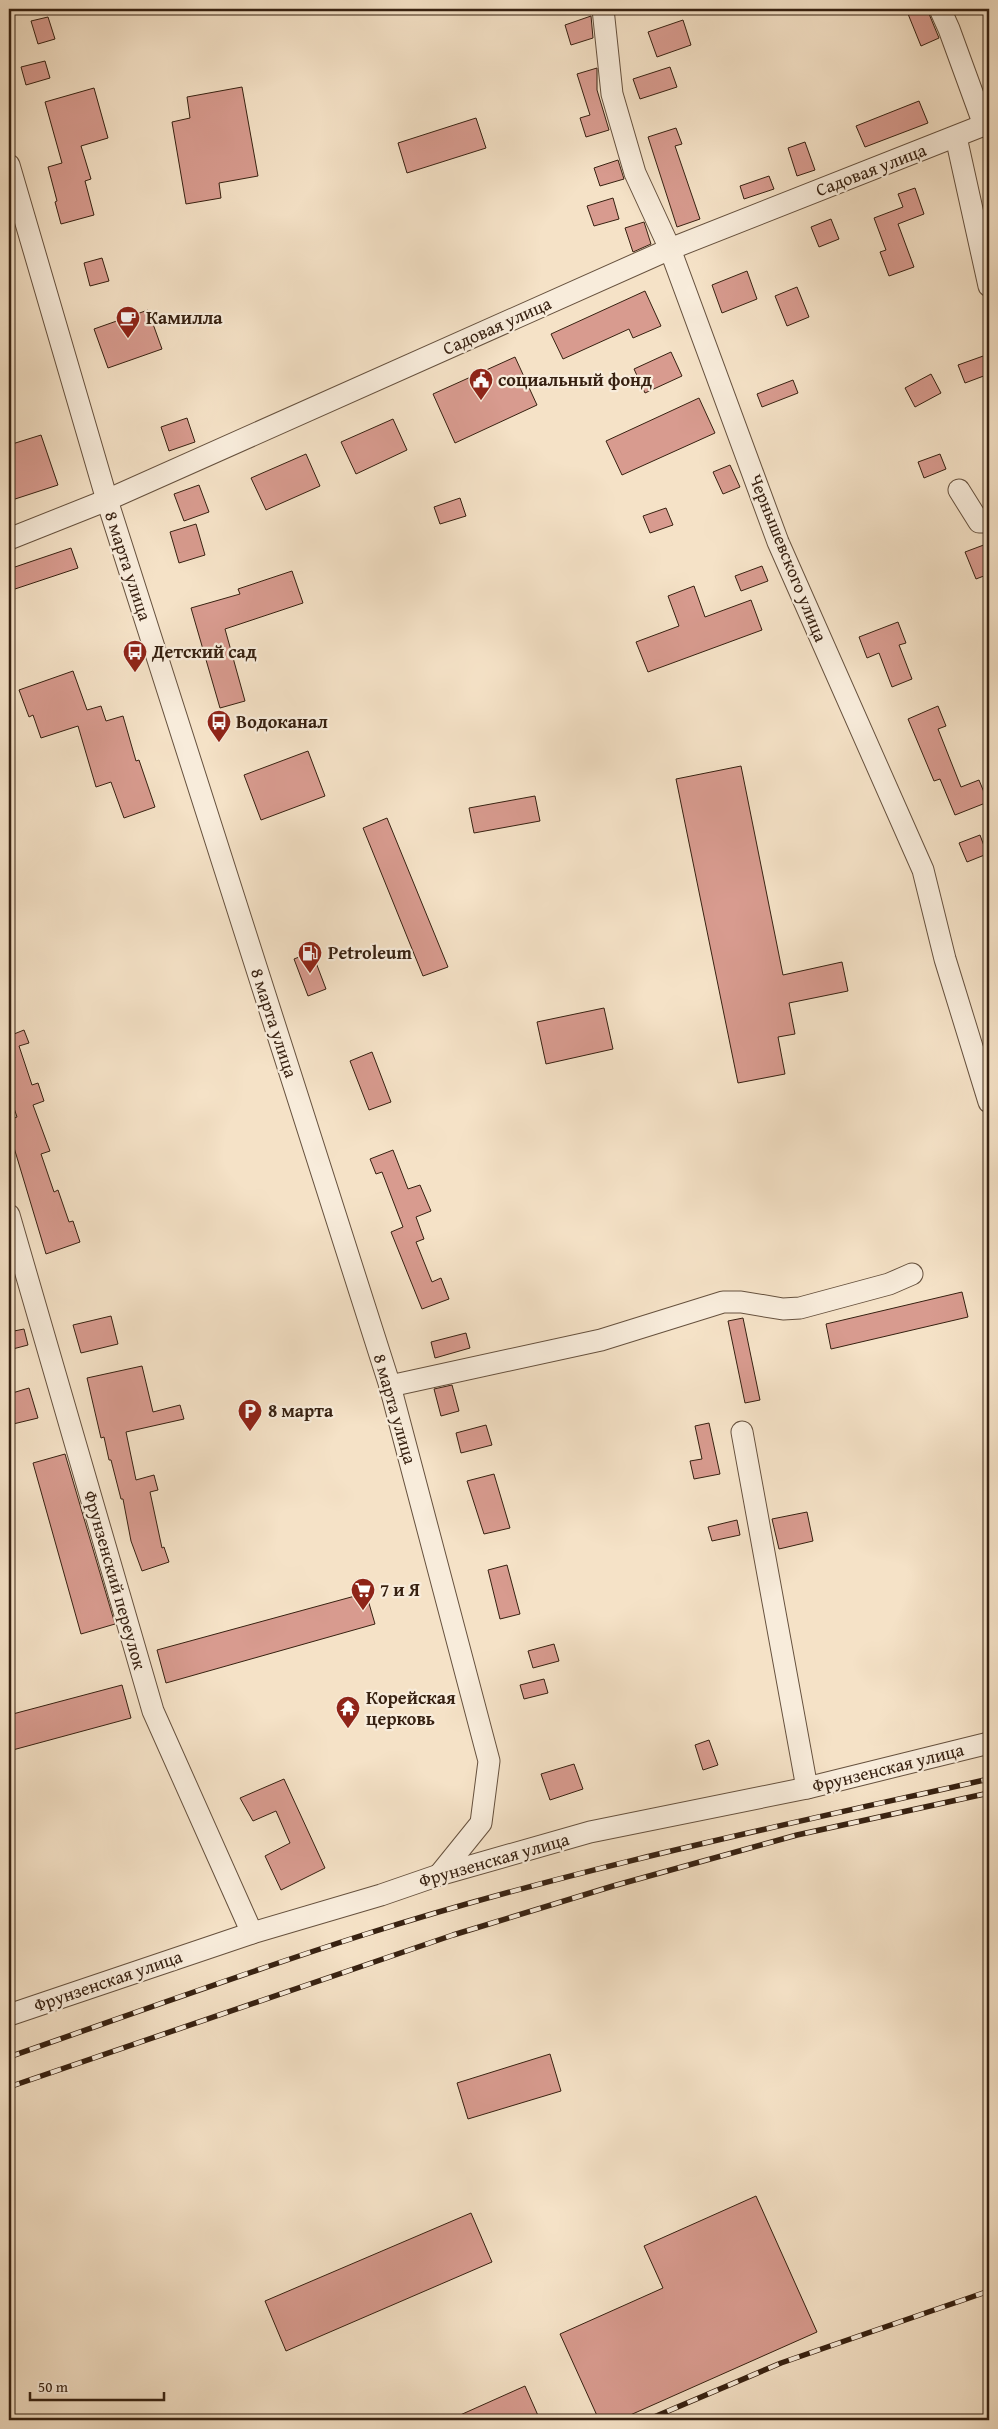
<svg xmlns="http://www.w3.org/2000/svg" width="998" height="2429" font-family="'Gentium Book Plus',serif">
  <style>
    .building { fill: #d89b8f; stroke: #372111 }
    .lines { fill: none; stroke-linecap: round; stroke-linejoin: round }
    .minor-casing { stroke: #66513e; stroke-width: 23 }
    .minor { stroke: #f8ecdb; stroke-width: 21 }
    .rail-casing { stroke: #372111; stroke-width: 5.5 }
    .rail { stroke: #f8ecdb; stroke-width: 4; stroke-dasharray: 11; stroke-linecap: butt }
    .labels { text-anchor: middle; stroke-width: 4.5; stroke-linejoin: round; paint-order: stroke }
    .street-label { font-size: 18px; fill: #372111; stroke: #f8ecdb }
    .poi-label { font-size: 18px; font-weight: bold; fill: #372111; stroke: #f8ecdb; text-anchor: start }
  </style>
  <rect width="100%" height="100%" fill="#f5e2c7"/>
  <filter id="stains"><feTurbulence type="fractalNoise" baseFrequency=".004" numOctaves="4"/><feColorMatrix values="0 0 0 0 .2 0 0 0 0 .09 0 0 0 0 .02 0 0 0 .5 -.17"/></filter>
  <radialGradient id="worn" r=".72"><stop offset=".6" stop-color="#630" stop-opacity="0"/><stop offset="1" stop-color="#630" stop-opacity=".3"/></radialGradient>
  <!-- building -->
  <g class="building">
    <polygon points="906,9 927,9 939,38 921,46"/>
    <polygon points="591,16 593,38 571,45 565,25"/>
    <polygon points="48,17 55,39 38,44 31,21"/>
    <polygon points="683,20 691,45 657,57 648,32"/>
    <polygon points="45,61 50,78 26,85 21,67"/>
    <polygon points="670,67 677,87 640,99 633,79"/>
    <polygon points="597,68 597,90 609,130 586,137 580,118 590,115 577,74"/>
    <polygon points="242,87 258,176 219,183 221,198 186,204 172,122 190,118 187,97"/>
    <polygon points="94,88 108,138 81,146 91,179 85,181 94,215 61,224 55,202 57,201 48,167 62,163 45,102"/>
    <polygon points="919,101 928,123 865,147 856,126"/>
    <polygon points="476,118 486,148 407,173 398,143"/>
    <polygon points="676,128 682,144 675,146 700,219 677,227 648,137"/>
    <polygon points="805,142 815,170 797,176 788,148"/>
    <polygon points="618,160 624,179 600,186 594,168"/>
    <polygon points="769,176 774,189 744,199 740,186"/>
    <polygon points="915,188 924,214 898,224 914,267 889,276 880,252 886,250 874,218 903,207 898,194"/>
    <polygon points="613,198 619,219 594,226 587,206"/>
    <polygon points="831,219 839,239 819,247 811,227"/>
    <polygon points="644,222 651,244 633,252 625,228"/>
    <polygon points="102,258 109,281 90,286 84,263"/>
    <polygon points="747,271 757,299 722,313 712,285"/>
    <polygon points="797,287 809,317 787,326 775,296"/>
    <polygon points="645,291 661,326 633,338 629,329 563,359 551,334"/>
    <polygon points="148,310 162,349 108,368 94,329"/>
    <polygon points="671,352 682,376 645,393 634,369"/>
    <polygon points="986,355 989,362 989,374 965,383 958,365"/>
    <polygon points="515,357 537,405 455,443 433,394"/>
    <polygon points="931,374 941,393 915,407 905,388"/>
    <polygon points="793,380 798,393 762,407 757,394"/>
    <polygon points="699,398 715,433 622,475 606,441"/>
    <polygon points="187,418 195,442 169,451 161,427"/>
    <polygon points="393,419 407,450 356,474 341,442"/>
    <polygon points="41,435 58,485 9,501 9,445"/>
    <polygon points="306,454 320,486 266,510 251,478"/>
    <polygon points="940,454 946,469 924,478 918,462"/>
    <polygon points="730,465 740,487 723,494 713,472"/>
    <polygon points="199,485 209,512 184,521 174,494"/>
    <polygon points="460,498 466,516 440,524 434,507"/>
    <polygon points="666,508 673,525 650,533 643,516"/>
    <polygon points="196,524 205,555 179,563 170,532"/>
    <polygon points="989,543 989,574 976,579 965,552"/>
    <polygon points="71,548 78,568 9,591 9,569"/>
    <polygon points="762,566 768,581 741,591 735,576"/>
    <polygon points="292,571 303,603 225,629 245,701 220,708 191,608 240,594 238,589"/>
    <polygon points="694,586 705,617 751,600 762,630 648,672 636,642 679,626 668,596"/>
    <polygon points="898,622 906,643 899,645 912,679 892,687 879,653 867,658 859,637"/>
    <polygon points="73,671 87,710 101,706 106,721 123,716 136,761 139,760 155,807 124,818 111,782 96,787 78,726 41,738 33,715 29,717 19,690"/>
    <polygon points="938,706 946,726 938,729 961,787 979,780 988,802 955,815 940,779 934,781 908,719"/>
    <polygon points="308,751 325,796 261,820 244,775"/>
    <polygon points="741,766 783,975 842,962 848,991 789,1003 795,1034 778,1037 785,1074 738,1083 676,779"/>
    <polygon points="535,796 540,821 474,833 469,808"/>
    <polygon points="387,818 448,967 423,976 363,828"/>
    <polygon points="980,835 987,854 967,862 959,843"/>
    <polygon points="312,952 326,989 308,996 294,959"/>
    <polygon points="604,1008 613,1049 546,1064 537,1022"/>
    <polygon points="9,1025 11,1025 14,1034 24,1030 29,1043 19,1046 32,1085 38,1083 44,1101 33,1105 50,1151 41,1154 54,1192 58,1190 69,1222 73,1221 80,1242 46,1254 9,1131 9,1120 17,1117 9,1093"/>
    <polygon points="372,1052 391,1102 369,1110 350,1061"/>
    <polygon points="393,1150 408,1189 420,1185 431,1211 416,1217 424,1239 416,1242 432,1282 441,1278 449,1299 422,1309 391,1232 403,1227 382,1172 376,1174 370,1159"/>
    <polygon points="962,1292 968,1317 831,1349 826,1324"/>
    <polygon points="111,1316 118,1344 81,1353 73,1325"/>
    <polygon points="743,1318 760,1400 745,1403 728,1321"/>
    <polygon points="24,1329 28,1345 9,1350 9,1332"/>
    <polygon points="466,1333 470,1348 435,1358 431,1342"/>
    <polygon points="142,1366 153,1412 180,1405 184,1419 126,1432 136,1480 154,1475 158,1490 150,1492 162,1548 164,1547 169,1562 142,1571 131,1541 123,1499 121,1499 111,1460 109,1460 104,1437 101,1438 87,1378"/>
    <polygon points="452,1385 459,1411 441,1416 434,1389"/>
    <polygon points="29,1388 38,1418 9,1425 9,1394"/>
    <polygon points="709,1423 720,1474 694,1479 690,1461 702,1459 695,1426"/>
    <polygon points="486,1425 492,1445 461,1453 456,1433"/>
    <polygon points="65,1454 115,1624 81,1634 33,1463"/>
    <polygon points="494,1474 510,1528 484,1534 467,1481"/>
    <polygon points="807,1512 813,1541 779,1549 772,1519"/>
    <polygon points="737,1520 740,1535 712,1541 708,1527"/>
    <polygon points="507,1565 520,1614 500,1619 488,1570"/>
    <polygon points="366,1593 375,1624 166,1683 157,1650"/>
    <polygon points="554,1644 559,1661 533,1668 528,1651"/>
    <polygon points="544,1679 548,1693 524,1699 520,1685"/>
    <polygon points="122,1685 131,1718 9,1751 9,1715"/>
    <polygon points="709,1740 718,1765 703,1770 695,1745"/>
    <polygon points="574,1764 583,1789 550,1800 541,1774"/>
    <polygon points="284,1779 325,1868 281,1890 265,1856 290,1843 276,1811 253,1821 240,1798"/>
    <polygon points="550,2054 561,2091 468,2119 457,2083"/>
    <polygon points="756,2196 817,2332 619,2420 599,2420 560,2334 663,2288 644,2246"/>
    <polygon points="471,2213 492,2262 286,2351 265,2301"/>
    <polygon points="525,2386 540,2420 449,2420"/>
  </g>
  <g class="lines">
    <defs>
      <g id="minor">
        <polyline points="603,9 612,94 635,173 670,249 778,542 923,870 945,959 989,1102"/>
        <polyline points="940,9 949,29 984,125"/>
        <polyline points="956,137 989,286"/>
        <polyline points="9,165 107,500 390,1386 489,1761 481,1823 439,1875"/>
        <polyline points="959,490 979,522 989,522"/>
        <polyline points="9,539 107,500 670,249 989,123"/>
        <polyline points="9,1215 153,1711 252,1933"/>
        <polyline points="390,1386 601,1340 723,1302 741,1302 783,1309 800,1308 889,1284 912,1274"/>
        <polyline points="742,1432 807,1788"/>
        <polyline points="9,2015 252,1933 381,1895 439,1875 590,1832 807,1788 989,1743"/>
      </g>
    </defs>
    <!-- minor casing -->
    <use href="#minor" class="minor-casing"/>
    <!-- minor -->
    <use href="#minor" class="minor"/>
    <defs>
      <g id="rail">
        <path d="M9,2057C126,2016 244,1973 363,1935C568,1870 779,1826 989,1779"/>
        <polyline points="9,2087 453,1935 613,1886 797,1835 989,1793"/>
        <polyline points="647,2420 781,2363 989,2291"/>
      </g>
    </defs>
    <!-- rail casing -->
    <use href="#rail" class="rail-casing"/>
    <!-- rail -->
    <use href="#rail" class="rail"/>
  </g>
  <!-- icons -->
  <defs>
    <symbol id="cafe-pin" viewBox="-11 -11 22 30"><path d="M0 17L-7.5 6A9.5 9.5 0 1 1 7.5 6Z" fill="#8f2418" stroke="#f8ecdb"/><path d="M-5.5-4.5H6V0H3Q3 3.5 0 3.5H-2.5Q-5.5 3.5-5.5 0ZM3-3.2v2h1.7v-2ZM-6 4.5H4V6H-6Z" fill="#fff"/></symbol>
    <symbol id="civic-pin" viewBox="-11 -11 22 30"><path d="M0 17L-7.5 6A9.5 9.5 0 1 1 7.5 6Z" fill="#8f2418" stroke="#f8ecdb"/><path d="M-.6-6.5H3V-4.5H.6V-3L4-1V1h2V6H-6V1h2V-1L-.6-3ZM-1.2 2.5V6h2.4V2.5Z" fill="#fff"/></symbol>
    <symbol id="bus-pin" viewBox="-11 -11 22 30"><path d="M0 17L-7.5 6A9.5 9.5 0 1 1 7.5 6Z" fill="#8f2418" stroke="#f8ecdb"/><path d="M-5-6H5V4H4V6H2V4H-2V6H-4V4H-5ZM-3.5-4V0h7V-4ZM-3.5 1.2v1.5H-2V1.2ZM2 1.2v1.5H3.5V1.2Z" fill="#fff"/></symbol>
    <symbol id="fuel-pin" viewBox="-11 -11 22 30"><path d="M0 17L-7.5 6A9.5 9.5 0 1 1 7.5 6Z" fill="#8f2418" stroke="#f8ecdb"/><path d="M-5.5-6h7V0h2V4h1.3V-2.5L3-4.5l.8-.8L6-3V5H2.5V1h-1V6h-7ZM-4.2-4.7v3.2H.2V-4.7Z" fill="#fff"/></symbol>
    <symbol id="parking-pin" viewBox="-11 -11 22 30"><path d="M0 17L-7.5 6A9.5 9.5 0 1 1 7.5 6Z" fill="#8f2418" stroke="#f8ecdb"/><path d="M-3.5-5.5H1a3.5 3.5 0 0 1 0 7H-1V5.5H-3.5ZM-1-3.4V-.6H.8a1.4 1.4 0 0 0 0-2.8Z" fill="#fff"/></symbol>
    <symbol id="supermarket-pin" viewBox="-11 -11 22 30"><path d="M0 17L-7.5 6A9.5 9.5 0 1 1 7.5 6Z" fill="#8f2418" stroke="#f8ecdb"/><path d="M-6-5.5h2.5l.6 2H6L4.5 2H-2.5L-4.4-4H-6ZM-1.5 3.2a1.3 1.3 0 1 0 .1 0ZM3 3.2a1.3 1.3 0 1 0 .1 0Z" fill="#fff"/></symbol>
    <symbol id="temple-pin" viewBox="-11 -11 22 30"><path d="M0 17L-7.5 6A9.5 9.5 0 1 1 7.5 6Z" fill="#8f2418" stroke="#f8ecdb"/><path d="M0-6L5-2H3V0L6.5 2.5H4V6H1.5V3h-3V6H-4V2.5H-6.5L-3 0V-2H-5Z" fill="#fff"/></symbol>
  </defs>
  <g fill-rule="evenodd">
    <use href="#cafe-pin" x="114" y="304" width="28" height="38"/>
    <use href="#civic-pin" x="467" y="366" width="28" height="38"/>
    <use href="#bus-pin" x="121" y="638" width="28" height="38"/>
    <use href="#bus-pin" x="205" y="708" width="28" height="38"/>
    <use href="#fuel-pin" x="296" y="939" width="28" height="38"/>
    <use href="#parking-pin" x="236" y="1397" width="28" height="38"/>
    <use href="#supermarket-pin" x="349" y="1576" width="28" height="38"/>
    <use href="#temple-pin" x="334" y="1694" width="28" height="38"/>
  </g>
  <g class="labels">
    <!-- street labels -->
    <g class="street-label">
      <text transform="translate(871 170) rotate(-21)" y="6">Садовая улица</text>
      <text transform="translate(497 326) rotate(-24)" y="6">Садовая улица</text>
      <text transform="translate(788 558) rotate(68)" y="6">Чернышевского улица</text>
      <text transform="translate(128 566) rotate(72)" y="6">8 марта улица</text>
      <text transform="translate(274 1023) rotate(72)" y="6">8 марта улица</text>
      <text transform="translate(395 1409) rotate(74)" y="6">8 марта улица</text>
      <text transform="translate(115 1580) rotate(74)" y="6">Фрунзенский переулок</text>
      <text transform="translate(888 1768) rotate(-14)" y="6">Фрунзенская улица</text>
      <text transform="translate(494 1860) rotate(-16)" y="6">Фрунзенская улица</text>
      <text transform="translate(108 1981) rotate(-19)" y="6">Фрунзенская улица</text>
    </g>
    <!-- poi labels -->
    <g class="poi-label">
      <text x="146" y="324">Камилла</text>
      <text x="498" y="386">социальный фонд</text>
      <text x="152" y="658">Детский сад</text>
      <text x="236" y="728">Водоканал</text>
      <text x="328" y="959">Petroleum</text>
      <text x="268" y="1417">8 марта</text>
      <text x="380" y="1596">7 и Я</text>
      <text x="366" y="1704">Корейская<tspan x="366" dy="21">церковь</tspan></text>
    </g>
  </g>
  <!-- margin -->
  <rect width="998" height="2429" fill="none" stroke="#f5e2c7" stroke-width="30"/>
  <rect x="10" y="10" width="978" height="2409" fill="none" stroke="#372111" stroke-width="2.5"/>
  <rect x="15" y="15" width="968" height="2399" fill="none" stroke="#372111"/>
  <!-- scale -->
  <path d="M30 2392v8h134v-8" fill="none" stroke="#372111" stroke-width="2.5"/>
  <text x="38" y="2392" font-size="15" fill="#372111" stroke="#f8ecdb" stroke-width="4" paint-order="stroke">50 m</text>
  <rect width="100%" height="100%" filter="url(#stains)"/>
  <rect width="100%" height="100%" fill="url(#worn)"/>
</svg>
